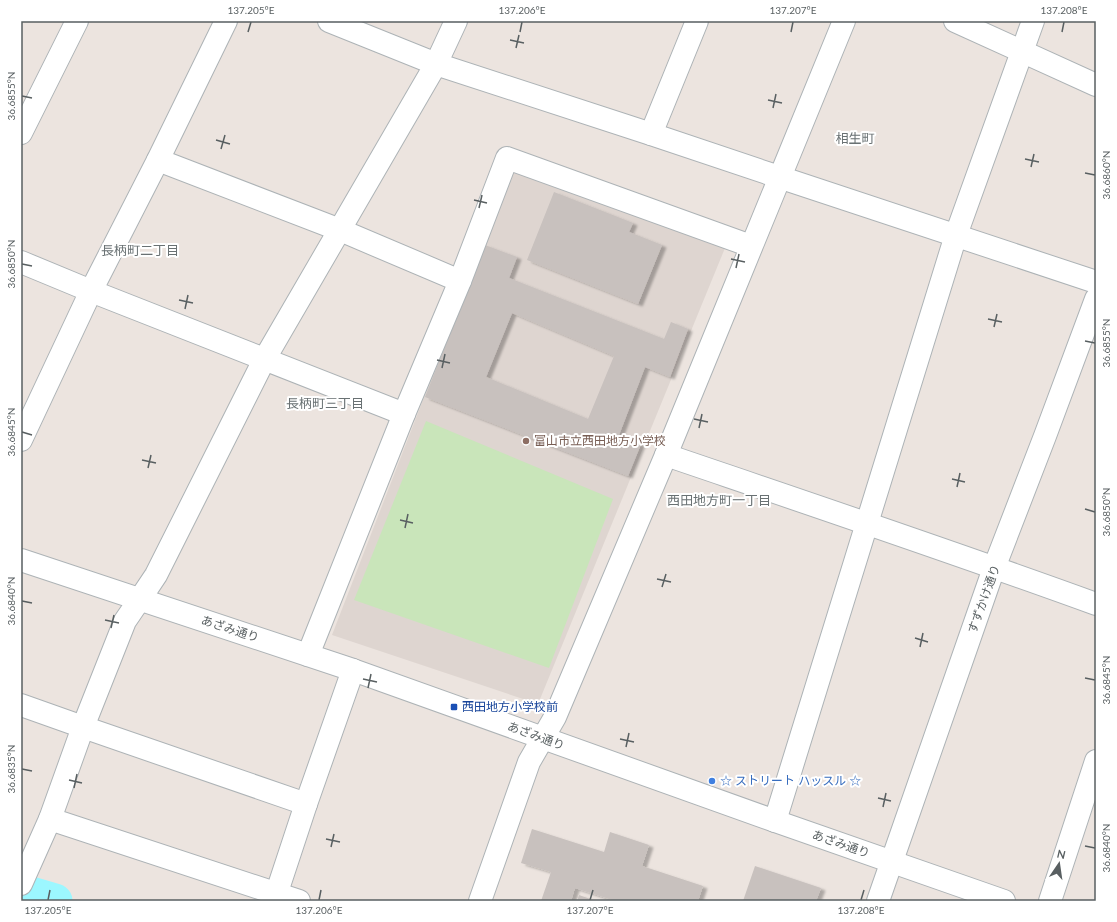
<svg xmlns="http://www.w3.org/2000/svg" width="1117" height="922" font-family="Lato,'Noto Sans JP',sans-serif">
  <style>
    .education { fill: #ded5d0 }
    .green { fill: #c9e5ba }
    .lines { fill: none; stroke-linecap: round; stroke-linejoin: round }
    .river { stroke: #9cf7ff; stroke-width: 35 }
    .building { fill: #c8c1be; fill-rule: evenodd; filter: url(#shadow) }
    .minor-casing { stroke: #adb3b6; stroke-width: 24 }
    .minor { stroke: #fff; stroke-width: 22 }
    .ticks { fill: none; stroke: #585f61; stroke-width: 1.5 }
    .education-dot { fill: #8d6e63; stroke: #fff; stroke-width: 1.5 }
    .transit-dot { fill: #1a4fb4; stroke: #fff; stroke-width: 1.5 }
    .shop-dot { fill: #3f7fe0; stroke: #fff; stroke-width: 1.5 }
    .labels { text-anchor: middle; stroke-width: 4; stroke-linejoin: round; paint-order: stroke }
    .education-label { font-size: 12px; fill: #785e54; stroke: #fff; text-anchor: start }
    .street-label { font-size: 12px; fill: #585f61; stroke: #fff }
    .transit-label { font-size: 12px; fill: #164399; stroke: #fff; text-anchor: start }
    .shop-label { font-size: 12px; fill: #366cbe; stroke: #fff; text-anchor: start }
    .neighbourhood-label { font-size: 13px; fill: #697173; stroke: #fff }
    .neatline { fill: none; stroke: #585f61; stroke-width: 1.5 }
    .ticks-label { font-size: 10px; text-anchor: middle; fill: #585f61 }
  </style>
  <defs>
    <filter id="shadow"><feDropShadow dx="4.5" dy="2.5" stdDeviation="1" flood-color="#0004"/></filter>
  </defs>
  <rect width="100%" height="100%" fill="#ece4df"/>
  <!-- education -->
  <polygon class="education" points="512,170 725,248 538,704 332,635"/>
  <!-- green -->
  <polygon class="green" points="426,421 613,499 549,668 354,600"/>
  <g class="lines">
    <!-- river -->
    <polyline class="river" points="21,891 55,901"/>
  </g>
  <!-- building -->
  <g class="building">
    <polygon points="554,192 633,223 629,232 662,245 638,304 527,260"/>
    <path d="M485,245L517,257L509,278L664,339L671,322L688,329L670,377L645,367L619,435L641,444L628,476L425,397ZM512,313L614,356L588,419L486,377Z"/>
    <polygon points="532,829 604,852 610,832 649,845 642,866 703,886 698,901 616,901 575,888 571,901 541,901 551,872 521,863"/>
    <polygon points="755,866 821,888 816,901 743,901"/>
    <polygon points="579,895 596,901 577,901"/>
  </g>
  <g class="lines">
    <defs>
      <g id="minor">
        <polyline points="329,21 436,64 651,134 779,177 1096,282"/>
        <polyline points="955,21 1096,85"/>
        <polyline points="21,133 77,21"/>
        <polyline points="651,134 697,21"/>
        <polyline points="158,160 340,230 460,281"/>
        <polyline points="21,262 91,291 404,414"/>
        <polyline points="21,440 91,291 158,160 226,21"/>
        <path d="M666,455C810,504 953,552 1096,604"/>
        <polyline points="21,560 353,670 775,821 1004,901"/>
        <polyline points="308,655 404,414 460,281 507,158 751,246"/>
        <polyline points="21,705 83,727 306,804"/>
        <polyline points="50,819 299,901"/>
        <polyline points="775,821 956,235 1033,21"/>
        <polyline points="21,884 50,819 83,727 125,621 140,599 156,575 264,360 436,64 456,21"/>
        <polyline points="274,901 306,804 353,670"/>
        <polyline points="480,901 529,762 555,717 666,455 844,21"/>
        <polyline points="878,901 994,568 1045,436 1096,299"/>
        <polyline points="1050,901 1096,761"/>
      </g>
    </defs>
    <!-- minor casing -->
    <use href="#minor" class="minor-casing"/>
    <!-- minor -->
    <use href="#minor" class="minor"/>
  </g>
  <!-- ticks -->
  <path class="ticks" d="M248,32L251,22M520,32L522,22M791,32L793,22M1062,32L1064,22M510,40L524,43M516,48L519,35M22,96L32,98M768,100L782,103M773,108L776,94M216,140L230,144M221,149L225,135M1025,159L1039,162M1031,167L1034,154M1085,173L1095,175M474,200L487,203M479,208L482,195M731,259L745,262M22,264L32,266M736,268L739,254M179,300L193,303M185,309L188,295M988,319L1002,322M994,327L997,314M1085,341L1095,343M437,360L450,363M442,368L445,354M694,419L708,422M699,428L702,414M22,432L32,435M142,460L156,463M148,468L151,455M952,479L965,482M957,487L960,473M1085,509L1095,512M400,520L413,523M405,528L408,514M657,579L671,582M662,587L666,574M22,601L32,603M105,620L119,623M111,628L114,615M915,638L928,642M920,647L923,633M1085,678L1095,680M363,679L377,682M368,688L371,674M620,739L634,742M626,747L629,733M22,769L32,771M69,780L82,783M74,788L77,774M878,798L891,801M883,807L886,793M326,839L340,842M1085,846L1095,848M331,847L334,834M48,900L50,890M319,900L321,890M590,900L593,890M861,900L864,890"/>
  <!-- markers -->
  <circle class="education-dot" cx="526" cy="441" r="4"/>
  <rect class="transit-dot" x="450" y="703" width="8" height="8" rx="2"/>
  <circle class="shop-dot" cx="712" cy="781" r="4"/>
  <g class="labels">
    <!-- education labels -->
    <g class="education-label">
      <text x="534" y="445">富山市立西田地方小学校</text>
    </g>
    <!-- street labels -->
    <g class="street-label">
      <text transform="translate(984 599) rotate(-70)" y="4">すずかけ通り</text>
      <text transform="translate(230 629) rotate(18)" y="4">あざみ通り</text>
      <text transform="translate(536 736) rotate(20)" y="4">あざみ通り</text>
      <text transform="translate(841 844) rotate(19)" y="4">あざみ通り</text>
    </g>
    <!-- transit labels -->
    <g class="transit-label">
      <text x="462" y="711">西田地方小学校前</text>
    </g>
    <!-- shop labels -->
    <g class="shop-label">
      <text x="720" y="785">☆ ストリート ハッスル ☆</text>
    </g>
    <!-- neighbourhood labels -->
    <g class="neighbourhood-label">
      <text x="855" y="143">相生町</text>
      <text x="140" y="255">長柄町二丁目</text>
      <text x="325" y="408">長柄町三丁目</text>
      <text x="719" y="505">西田地方町一丁目</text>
    </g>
  </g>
  <!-- border -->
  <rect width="1117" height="922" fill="none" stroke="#ffffff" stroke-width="44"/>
  <!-- north arrow -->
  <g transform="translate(1059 864) rotate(13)" stroke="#ffffff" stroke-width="3" paint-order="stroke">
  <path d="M0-3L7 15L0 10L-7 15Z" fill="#585f61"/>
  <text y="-6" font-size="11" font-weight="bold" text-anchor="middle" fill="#585f61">N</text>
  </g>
  <rect x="22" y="22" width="1073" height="878" class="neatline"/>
  <g class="ticks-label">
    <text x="251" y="14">137.205°E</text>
    <text x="522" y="14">137.206°E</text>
    <text x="793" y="14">137.207°E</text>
    <text x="1064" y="14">137.208°E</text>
    <text transform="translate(11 96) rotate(-90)" y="4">36.6855°N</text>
    <text transform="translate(1106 175) rotate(-90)" y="4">36.6860°N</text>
    <text transform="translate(11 264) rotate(-90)" y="4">36.6850°N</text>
    <text transform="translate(1106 343) rotate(-90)" y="4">36.6855°N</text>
    <text transform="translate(11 432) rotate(-90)" y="4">36.6845°N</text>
    <text transform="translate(1106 512) rotate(-90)" y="4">36.6850°N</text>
    <text transform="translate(11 601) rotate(-90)" y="4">36.6840°N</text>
    <text transform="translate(1106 680) rotate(-90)" y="4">36.6845°N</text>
    <text transform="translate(11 769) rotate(-90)" y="4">36.6835°N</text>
    <text transform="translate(1106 848) rotate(-90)" y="4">36.6840°N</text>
    <text x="48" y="914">137.205°E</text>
    <text x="319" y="914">137.206°E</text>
    <text x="590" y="914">137.207°E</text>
    <text x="861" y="914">137.208°E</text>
  </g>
</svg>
